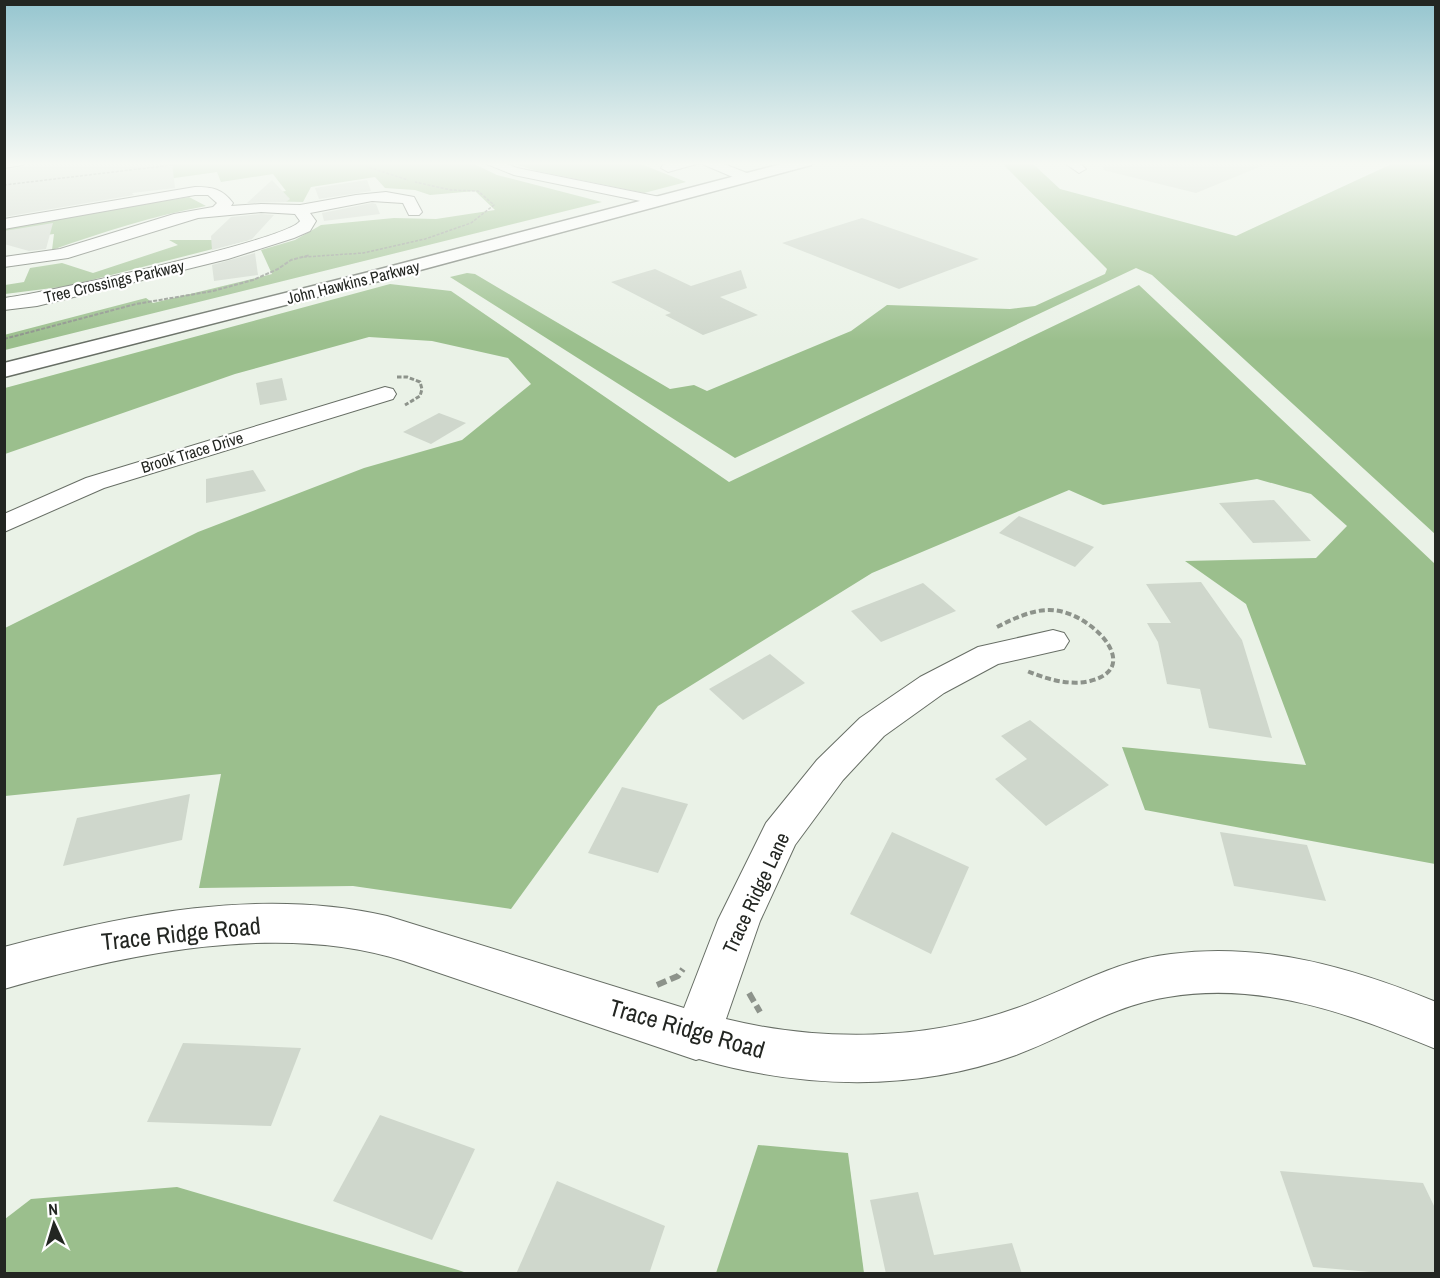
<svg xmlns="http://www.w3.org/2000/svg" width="1440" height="1278" font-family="'Archivo Narrow',sans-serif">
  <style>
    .forest { fill: #9bbf8d }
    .building { fill: #cfd7cc }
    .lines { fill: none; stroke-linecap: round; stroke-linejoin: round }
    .minor-casing { stroke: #676e65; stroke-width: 2 }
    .major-casing { stroke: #676e65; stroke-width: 3 }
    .path-far4 { stroke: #8d938b; stroke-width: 1.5; stroke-dasharray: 3 1.5; stroke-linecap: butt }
    .path-far3 { stroke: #8d938b; stroke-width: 2; stroke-dasharray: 4 1.5; stroke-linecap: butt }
    .path-far2 { stroke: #8d938b; stroke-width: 3; stroke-dasharray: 4.5 2; stroke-linecap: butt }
    .path-far1 { stroke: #8d938b; stroke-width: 4; stroke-dasharray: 6 3; stroke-linecap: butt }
    .path { stroke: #8d938b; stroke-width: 6; stroke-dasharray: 10 4.5; stroke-linecap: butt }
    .minor { fill: #fff; fill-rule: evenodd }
    .major { fill: #fff; fill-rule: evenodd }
    .labels { text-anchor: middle; stroke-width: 4.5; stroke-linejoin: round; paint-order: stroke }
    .far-street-label { font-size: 16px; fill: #232622; stroke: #fff }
    .street-label { font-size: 20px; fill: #232622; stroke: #fff }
    .near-street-label { font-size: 24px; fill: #232622; stroke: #fff }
  </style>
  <rect width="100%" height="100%" fill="#eaf2e7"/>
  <!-- forest -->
  <g class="forest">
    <polygon points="105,162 470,162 497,175 602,202 5,350 4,335 146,298 153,303 272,274 261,250 295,240 321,225 394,218 436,219 495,210 475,191 430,195 415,190 385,188 375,177 311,187 303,202 257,201 255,196 286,191 273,174 221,182 217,172 5,202"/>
    <polygon points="508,162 636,162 686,182 644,193 537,171"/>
    <polygon points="1001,162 1031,162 1060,189 1236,236 1396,162 1435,162 1435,534 1152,275 1136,268 735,458 450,277 467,273 475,274 670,389 694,385 707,391 851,331 887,305 1010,309 1035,306 1105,274 1107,269"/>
    <path d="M189,197L206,206C153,216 103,232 52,250L54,234L5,240L4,227Z"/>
    <polygon points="169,240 248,240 68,286 5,294 5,285 24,282 30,268 62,263 93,273 178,245"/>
    <polygon points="390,284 451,291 729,482 1139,285 1435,564 1435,864 1145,810 1122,747 1306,765 1246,604 1185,561 1316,558 1347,526 1311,494 1257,479 1103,505 1069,490 872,573 658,706 511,909 353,886 199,888 221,774 5,796 5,628 198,532 364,468 462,440 531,384 508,358 432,341 369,337 235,374 5,454 5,388"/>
    <polygon points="758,1145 848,1153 864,1273 716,1273"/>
    <polygon points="177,1187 458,1270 467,1273 5,1273 5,1219 31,1199"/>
  </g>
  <!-- building -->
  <g class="building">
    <polygon points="47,162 172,162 175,188 132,193 134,195 4,217 4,170"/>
    <polygon points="1104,162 1269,162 1269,163 1196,193 1103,170"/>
    <polygon points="272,180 290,199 286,202 247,203"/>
    <polygon points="367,180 371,191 319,199 315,188"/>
    <polygon points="372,203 376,204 380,214 324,221 322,213"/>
    <polygon points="261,214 274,215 252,239 212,250 211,236 231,217"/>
    <polygon points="862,218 942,246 979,259 899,289 782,243"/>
    <polygon points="53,223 46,249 29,251 4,244 4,231"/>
    <polygon points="255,253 258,275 214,281 212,265"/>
    <polygon points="655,269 691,286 741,270 747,288 720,297 758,315 703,335 665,315 671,313 611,282"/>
    <polygon points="282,378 287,400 260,405 256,383"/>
    <polygon points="439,413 466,423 431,444 403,432"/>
    <polygon points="253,470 266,491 206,503 206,479"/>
    <polygon points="1274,500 1311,541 1253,543 1219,503"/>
    <polygon points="1019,516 1094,547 1075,567 999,533"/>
    <polygon points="1201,582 1242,640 1272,738 1209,728 1200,689 1167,684 1158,642 1147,623 1171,623 1146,584"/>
    <polygon points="923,583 956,611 881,642 851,611"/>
    <polygon points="770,654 805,683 743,720 709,689"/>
    <polygon points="1030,720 1109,785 1046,826 995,779 1027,759 1001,736"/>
    <polygon points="622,787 688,804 658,873 588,853"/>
    <polygon points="190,794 182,840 63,866 77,818"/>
    <polygon points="892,832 969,867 931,954 850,914"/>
    <polygon points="1220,832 1307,845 1326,901 1234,886"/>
    <polygon points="183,1043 301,1048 271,1126 147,1122"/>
    <polygon points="380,1115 475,1149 432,1240 333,1201"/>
    <polygon points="1280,1171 1423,1183 1436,1210 1436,1274 1393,1274 1313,1267"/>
    <polygon points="557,1181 665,1226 649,1274 516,1274"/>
    <polygon points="918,1192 934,1255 1012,1243 1022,1274 886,1274 870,1200"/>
  </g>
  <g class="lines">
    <defs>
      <g id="minor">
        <polygon points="4,162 24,162 23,165 4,168"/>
        <polygon points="482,162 502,162 517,168 660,197 667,201 660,205 514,175"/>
        <polygon points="675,162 719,162 752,175 754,178 747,182 742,181 700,163 668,172 661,168 663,165"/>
        <polygon points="1063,162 1078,162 1086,169 1079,173"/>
        <path d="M195,187C213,187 222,189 233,203L231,206L261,204L300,205L356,195L386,192L414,197L422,212L419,215H409L403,203L372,201L310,213L316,221L310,231L294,238L228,259L37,306L4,310V298C40,294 288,240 300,221L295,214L261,212L198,218L68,258L4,267V257L60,249L174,214L213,207L217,203L208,195H195L4,229V219Z"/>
        <polygon points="385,387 393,389 396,394 393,399 104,488 4,532 4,514 86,478"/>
        <path d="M1053,630L1064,633L1069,641L1064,649L998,664L944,693L884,736L843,780L795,845L760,921L726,1019C820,1042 925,1041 1017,1008C1068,990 1116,960 1171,954C1263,942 1351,967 1436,1002V1049C1350,1014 1263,981 1168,997C1114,1005 1067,1036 1016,1055C915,1092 802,1089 699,1059L696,1060L404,961C280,921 127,954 4,989V947C127,914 261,887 387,916L684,1008L718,920L766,823L817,760L860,718L920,677L978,647Z"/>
      </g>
      <polygon id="major" points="789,162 813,162 811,165 383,280 4,377 4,363 369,272"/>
    </defs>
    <!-- minor casing -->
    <use href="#minor" class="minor-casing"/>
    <!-- major casing -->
    <use href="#major" class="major-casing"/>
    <!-- path-far4 -->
    <g class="path-far4">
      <polyline points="352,162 408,180"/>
      <polyline points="4,185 197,162"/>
      <polyline points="304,257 363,253 425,239 471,223 494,205 478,191 451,190 415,182"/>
    </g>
    <!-- path-far3 -->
    <polyline class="path-far3" points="4,339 136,304 213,291 253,280 278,269 291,260 310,255"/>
    <!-- path-far2 -->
    <polyline class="path-far2" points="397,377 407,377 420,382 422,389 420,396 405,405"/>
    <!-- path-far1 -->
    <path class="path-far1" d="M997,627C1013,619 1031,610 1049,610C1063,610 1077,616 1088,624C1111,640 1130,671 1090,681C1070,686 1046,679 1027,671"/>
    <!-- path -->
    <g class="path">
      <polyline points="657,985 678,976 683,969"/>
      <polyline points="749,993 760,1012"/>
    </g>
    <!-- minor -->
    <use href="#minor" class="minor"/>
    <!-- major -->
    <use href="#major" class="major"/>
  </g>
  <!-- sky -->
  <linearGradient id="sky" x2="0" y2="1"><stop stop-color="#95c5cf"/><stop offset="0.48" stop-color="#f6f9f4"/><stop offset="1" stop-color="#f6f9f4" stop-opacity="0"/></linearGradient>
  <rect width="1440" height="341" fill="url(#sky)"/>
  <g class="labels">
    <!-- far-street labels -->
    <g class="far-street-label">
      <text transform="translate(114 281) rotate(-13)" y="6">Tree Crossings Parkway</text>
      <text transform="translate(353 282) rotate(-14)" y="6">John Hawkins Parkway</text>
      <text transform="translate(192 452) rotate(-17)" y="6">Brook Trace Drive</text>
    </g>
    <!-- street labels -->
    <g class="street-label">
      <text transform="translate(756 893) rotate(-65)" y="7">Trace Ridge Lane</text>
    </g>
    <!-- near-street labels -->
    <g class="near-street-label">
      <text transform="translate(181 934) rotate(-6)" y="8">Trace Ridge Road</text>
      <text transform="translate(687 1029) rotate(16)" y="8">Trace Ridge Road</text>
    </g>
  </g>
  <!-- border -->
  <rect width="1440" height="1278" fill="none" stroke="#232622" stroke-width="12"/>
  <!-- north arrow -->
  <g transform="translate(54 1224) rotate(356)" stroke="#ffffff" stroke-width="4.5" paint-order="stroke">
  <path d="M0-4.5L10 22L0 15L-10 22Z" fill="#232622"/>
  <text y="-9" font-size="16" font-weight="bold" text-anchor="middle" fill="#232622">N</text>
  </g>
</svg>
